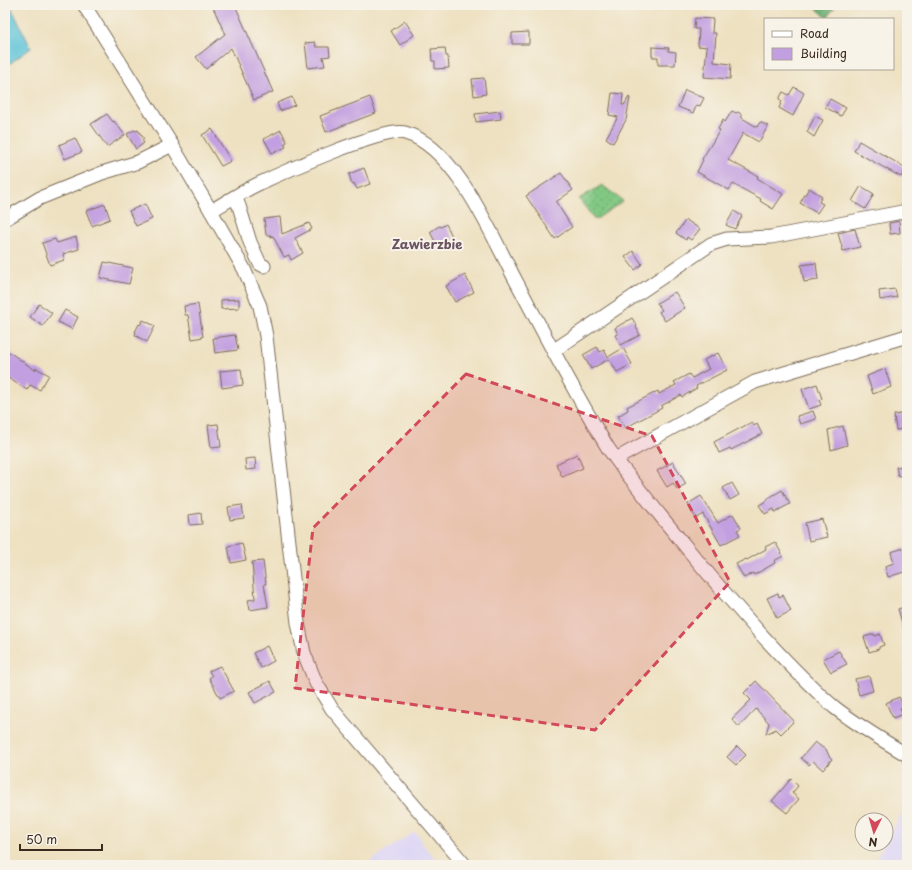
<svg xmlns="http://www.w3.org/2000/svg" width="912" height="870" font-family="'Playpen Sans',sans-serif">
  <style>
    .built { fill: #ddd5f6 }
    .forest { fill: url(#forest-firs); stroke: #526c48 }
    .park { fill: url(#park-dots); stroke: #5e7a51 }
    .water { fill: #5bc3d8; stroke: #4b767b }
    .building { fill: #c29fe0 }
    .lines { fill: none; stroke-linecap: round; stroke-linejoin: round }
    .minor-casing { stroke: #7a6a57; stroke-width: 15 }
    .minor { stroke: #fff; stroke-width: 13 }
    .marked { fill: #d1495b; fill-opacity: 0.2; stroke: #d1495b; stroke-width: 3; stroke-dasharray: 8 5; stroke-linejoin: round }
    .labels { text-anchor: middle; stroke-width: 4; stroke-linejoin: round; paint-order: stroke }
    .quarter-label { font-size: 13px; font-weight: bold; fill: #6a5362; stroke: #f7f3e8 }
  </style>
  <defs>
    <pattern id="forest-firs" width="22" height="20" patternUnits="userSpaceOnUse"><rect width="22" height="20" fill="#69ad72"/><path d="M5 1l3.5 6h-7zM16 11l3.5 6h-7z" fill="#588d5d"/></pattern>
    <pattern id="park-dots" width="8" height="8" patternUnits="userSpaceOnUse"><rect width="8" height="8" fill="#82c984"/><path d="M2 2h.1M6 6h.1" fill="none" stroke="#6ca36b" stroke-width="1.8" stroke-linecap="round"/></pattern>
  </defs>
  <rect width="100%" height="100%" fill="#f7f3e8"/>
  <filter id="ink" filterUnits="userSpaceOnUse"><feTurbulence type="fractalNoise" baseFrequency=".025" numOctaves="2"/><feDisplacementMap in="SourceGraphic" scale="8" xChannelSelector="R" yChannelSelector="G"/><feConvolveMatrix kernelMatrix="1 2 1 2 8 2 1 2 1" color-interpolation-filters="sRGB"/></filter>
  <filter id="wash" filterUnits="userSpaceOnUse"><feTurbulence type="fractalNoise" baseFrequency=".012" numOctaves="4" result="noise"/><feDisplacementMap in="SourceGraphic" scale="16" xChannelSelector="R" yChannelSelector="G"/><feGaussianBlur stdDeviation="0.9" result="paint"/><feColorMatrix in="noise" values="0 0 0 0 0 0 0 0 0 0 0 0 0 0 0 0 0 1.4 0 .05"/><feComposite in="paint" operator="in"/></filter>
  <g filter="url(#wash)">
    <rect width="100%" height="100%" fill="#eee1c1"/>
    <!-- built -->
    <g class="built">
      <polygon points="907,804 907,865 881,865 874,862 884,844 886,844 886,841"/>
      <polygon points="414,832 419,836 422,844 441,865 365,865"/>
    </g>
    <!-- forest -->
    <polygon class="forest" points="813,5 836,5 827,18"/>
    <!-- park -->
    <polygon class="park" points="602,185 623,201 595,220 579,199"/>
    <!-- water -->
    <polygon class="water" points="5,5 10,5 31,48 5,67"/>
    <g id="blocks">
      <!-- building -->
      <g class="building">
        <polygon points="212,5 235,5 273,92 254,100 231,48 206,69 196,57 225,34"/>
        <polygon points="695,18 713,19 712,33 716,33 714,62 731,64 730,79 704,77 707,47 698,46 699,29 694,29"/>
        <polygon points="405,21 414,35 400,45 391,31"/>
        <polygon points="529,32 529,44 512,44 512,33"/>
        <polygon points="315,42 316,47 329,47 330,56 323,57 325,66 308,68 305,43"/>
        <polygon points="652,47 669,48 668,51 676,52 675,65 658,65 658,57 652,57"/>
        <polygon points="445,48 446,56 448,56 449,68 435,69 435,61 432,61 431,49"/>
        <polygon points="484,78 486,94 474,96 472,79"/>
        <polygon points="794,87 804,93 793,116 779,108 782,101 779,99 783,92 789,95"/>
        <polygon points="685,90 704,98 700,106 697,105 693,113 678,107"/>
        <polygon points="612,93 623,94 622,105 624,105 629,97 630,98 626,120 613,143 606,138 618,117 609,115"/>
        <polygon points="292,97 295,105 280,111 277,103"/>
        <polygon points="370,97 376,113 326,132 320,116"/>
        <polygon points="830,99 846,108 841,116 825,107"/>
        <polygon points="500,111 501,119 476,122 475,114"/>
        <polygon points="732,111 736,113 738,112 741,114 742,118 757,127 760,122 768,126 759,142 743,133 728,160 758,176 757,178 783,194 773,209 760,201 761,199 733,184 729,190 697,172 703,160 702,159 720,130 718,129 723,120 725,122"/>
        <polygon points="107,114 113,122 114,121 125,135 107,147 91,124"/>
        <polygon points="815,116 823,120 814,137 807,132"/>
        <polygon points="212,129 231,161 221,166 202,135"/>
        <polygon points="134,130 136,131 138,130 144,139 142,140 144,143 136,149 127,134"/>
        <polygon points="281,130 287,142 284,144 286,147 272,153 264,139"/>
        <polygon points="75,138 82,152 65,159 59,145"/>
        <polygon points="859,141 906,168 901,177 854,151"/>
        <polygon points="364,168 370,184 357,189 354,183 352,184 349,174"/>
        <polygon points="561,173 573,190 556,202 572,227 555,239 526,196"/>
        <polygon points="861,186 874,194 865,209 852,201"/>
        <polygon points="809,188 822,196 819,202 823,204 817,213 800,203"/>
        <polygon points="105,204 110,219 92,226 86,211"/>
        <polygon points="145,204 152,219 136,226 129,211"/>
        <polygon points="734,211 742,216 735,229 726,225"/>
        <polygon points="280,217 282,234 309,223 312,229 295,238 303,253 291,260 289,255 284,257 273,236 271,237 271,235 266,235 264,219"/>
        <polygon points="686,220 700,229 691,240 687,237 686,240 676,233"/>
        <polygon points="899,221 900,233 890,234 889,223"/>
        <polygon points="446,224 455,242 439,249 430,232 439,226 441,227"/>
        <polygon points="855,229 860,247 843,251 838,233"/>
        <polygon points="76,237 79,249 63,254 64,260 50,265 42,243 55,239 57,243"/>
        <polygon points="633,251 642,264 635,270 625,257"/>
        <polygon points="104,262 133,268 129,284 100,278"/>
        <polygon points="816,263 818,280 804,282 801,265"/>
        <polygon points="465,275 474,292 455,302 446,286"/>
        <polygon points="895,289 897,297 880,300 879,291"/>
        <polygon points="675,292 685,308 665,321 659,312 662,310 657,303"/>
        <polygon points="239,299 239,308 221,309 221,300"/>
        <polygon points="39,304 52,313 43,326 30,317"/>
        <polygon points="198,304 203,337 192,339 188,315 185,315 184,306"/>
        <polygon points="65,310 78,317 72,329 58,322"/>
        <polygon points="632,318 637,326 636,327 640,335 621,345 615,335 618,334 615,328"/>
        <polygon points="143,320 155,326 147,342 135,335 136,332 135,332 139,324 140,325"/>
        <polygon points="235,335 238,350 215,353 213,338"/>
        <polygon points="597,347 600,352 604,350 608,357 623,348 632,364 617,372 609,359 591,369 583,355"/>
        <polygon points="9,352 35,370 36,368 49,375 40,390 30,385 27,390 5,376 5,357"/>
        <polygon points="718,353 727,370 696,386 697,388 682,397 681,395 661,406 662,408 625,428 618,416 628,410 627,407 658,391 659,394 676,385 674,382 689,374 692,378 709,369 704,360"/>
        <polygon points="241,369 243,385 222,388 220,371"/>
        <polygon points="885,369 891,387 873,394 867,376"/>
        <polygon points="817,384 822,399 819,400 821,405 809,409 802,389"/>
        <polygon points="813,411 816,419 800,424 797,416"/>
        <polygon points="907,413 907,429 896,430 894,415"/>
        <polygon points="752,422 754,426 757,424 762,434 731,450 730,448 719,453 714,442"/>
        <polygon points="218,424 221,447 211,448 208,425"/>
        <polygon points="843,426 847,445 831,450 828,430"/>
        <polygon points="577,454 583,468 562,477 556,464"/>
        <polygon points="255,458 256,469 246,470 245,459"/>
        <polygon points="673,462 686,484 677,489 673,483 667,487 657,471"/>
        <polygon points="907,466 907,475 898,476 896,467"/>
        <polygon points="732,483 739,495 730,500 723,488"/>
        <polygon points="782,490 790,504 775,512 774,509 765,514 759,505 768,500 767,499"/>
        <polygon points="701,496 718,523 733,514 741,528 737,530 740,535 721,545 703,514 696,518 688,504"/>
        <polygon points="242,505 244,518 230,520 228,507"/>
        <polygon points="201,513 202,524 190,525 189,515"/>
        <polygon points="822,519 827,537 809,541 805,523"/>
        <polygon points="775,542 783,556 774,561 775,563 754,575 753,573 744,578 736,564 746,559 747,560 766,549 765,547"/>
        <polygon points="242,543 246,560 231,563 228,546"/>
        <polygon points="904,548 907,559 907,571 888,577 885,566 894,563 891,552"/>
        <polygon points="263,561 266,584 264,584 268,607 250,610 248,600 255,599 252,562"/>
        <polygon points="778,593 779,597 783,595 791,611 777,618 767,598"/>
        <polygon points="907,606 907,633 905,633 898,609"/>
        <polygon points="874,634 875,636 880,634 884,645 879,647 879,649 869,652 864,637"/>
        <polygon points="267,646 274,661 261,668 253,653"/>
        <polygon points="839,651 847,664 831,672 823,659"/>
        <polygon points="220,666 234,691 220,698 209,678 212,676 209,671"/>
        <polygon points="869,676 873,691 859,695 855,679"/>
        <polygon points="270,681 276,692 255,703 249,692"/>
        <polygon points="756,681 794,721 781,734 776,729 766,734 769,723 756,709 739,727 732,719 751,700 744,693"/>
        <polygon points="899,697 904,707 900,708 903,714 893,718 886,703"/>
        <polygon points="815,742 823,748 826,749 829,756 832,759 823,770 813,761 809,765 801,758"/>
        <polygon points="737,746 746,755 736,765 727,757"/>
        <polygon points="791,779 798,786 792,793 799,799 787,813 772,801"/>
      </g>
    </g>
  </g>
  <g filter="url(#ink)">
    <use href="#blocks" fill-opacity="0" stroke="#7a6a57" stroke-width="1"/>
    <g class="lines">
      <defs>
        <g id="minor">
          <polyline points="84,5 172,145 211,211 244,269 260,306 266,336 298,623 304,653 316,683 332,709 465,865"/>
          <polyline points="235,197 239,206 250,242 260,264 264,266"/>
          <path d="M211,211C226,202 240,193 256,185C279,174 384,127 405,133C456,147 493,238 516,281C546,337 575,394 608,448C617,461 626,473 636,485C654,508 672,530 691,553C725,594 759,634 797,672C809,684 821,696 834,707C857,725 882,740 907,755"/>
          <polyline points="5,219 40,198 102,173 138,162 172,145"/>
          <polyline points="553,351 711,244 727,239 771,237 907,211"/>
          <polyline points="616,459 755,382 907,336"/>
        </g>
      </defs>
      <!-- minor casing -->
      <use href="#minor" class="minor-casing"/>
      <!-- minor -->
      <use href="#minor" class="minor"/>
    </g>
  </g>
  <!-- marked area -->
  <path class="marked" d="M466,374L652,436L730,582L595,730L295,688L313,528Z"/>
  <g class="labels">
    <!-- quarter labels -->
    <g class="quarter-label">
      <text x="427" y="249">Zawierzbie</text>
    </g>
  </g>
  <!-- margin -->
  <rect width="912" height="870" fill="none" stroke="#f7f3e8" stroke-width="20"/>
  <!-- legend -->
  <rect x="764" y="18" width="130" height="52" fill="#f7f3e8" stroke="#aca397"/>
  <rect x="772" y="31" width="20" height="6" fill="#ffffff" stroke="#aca397"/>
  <text x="800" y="38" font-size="12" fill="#3b2a1e">Road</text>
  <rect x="772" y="48" width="20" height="12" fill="#c29fe0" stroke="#aca397"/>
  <text x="800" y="58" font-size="12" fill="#3b2a1e">Building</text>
  <!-- north arrow -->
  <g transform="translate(874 832) rotate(185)"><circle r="19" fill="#f7f3e8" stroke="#aca397"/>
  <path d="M0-3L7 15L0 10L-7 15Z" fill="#d1495b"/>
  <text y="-6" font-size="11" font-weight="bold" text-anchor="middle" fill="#3b2a1e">N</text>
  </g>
  <!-- scale -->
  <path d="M20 844v6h82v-6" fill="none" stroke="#3b2a1e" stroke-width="2"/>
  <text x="26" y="844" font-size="12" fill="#3b2a1e" stroke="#f7f3e8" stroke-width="3" paint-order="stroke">50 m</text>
</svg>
